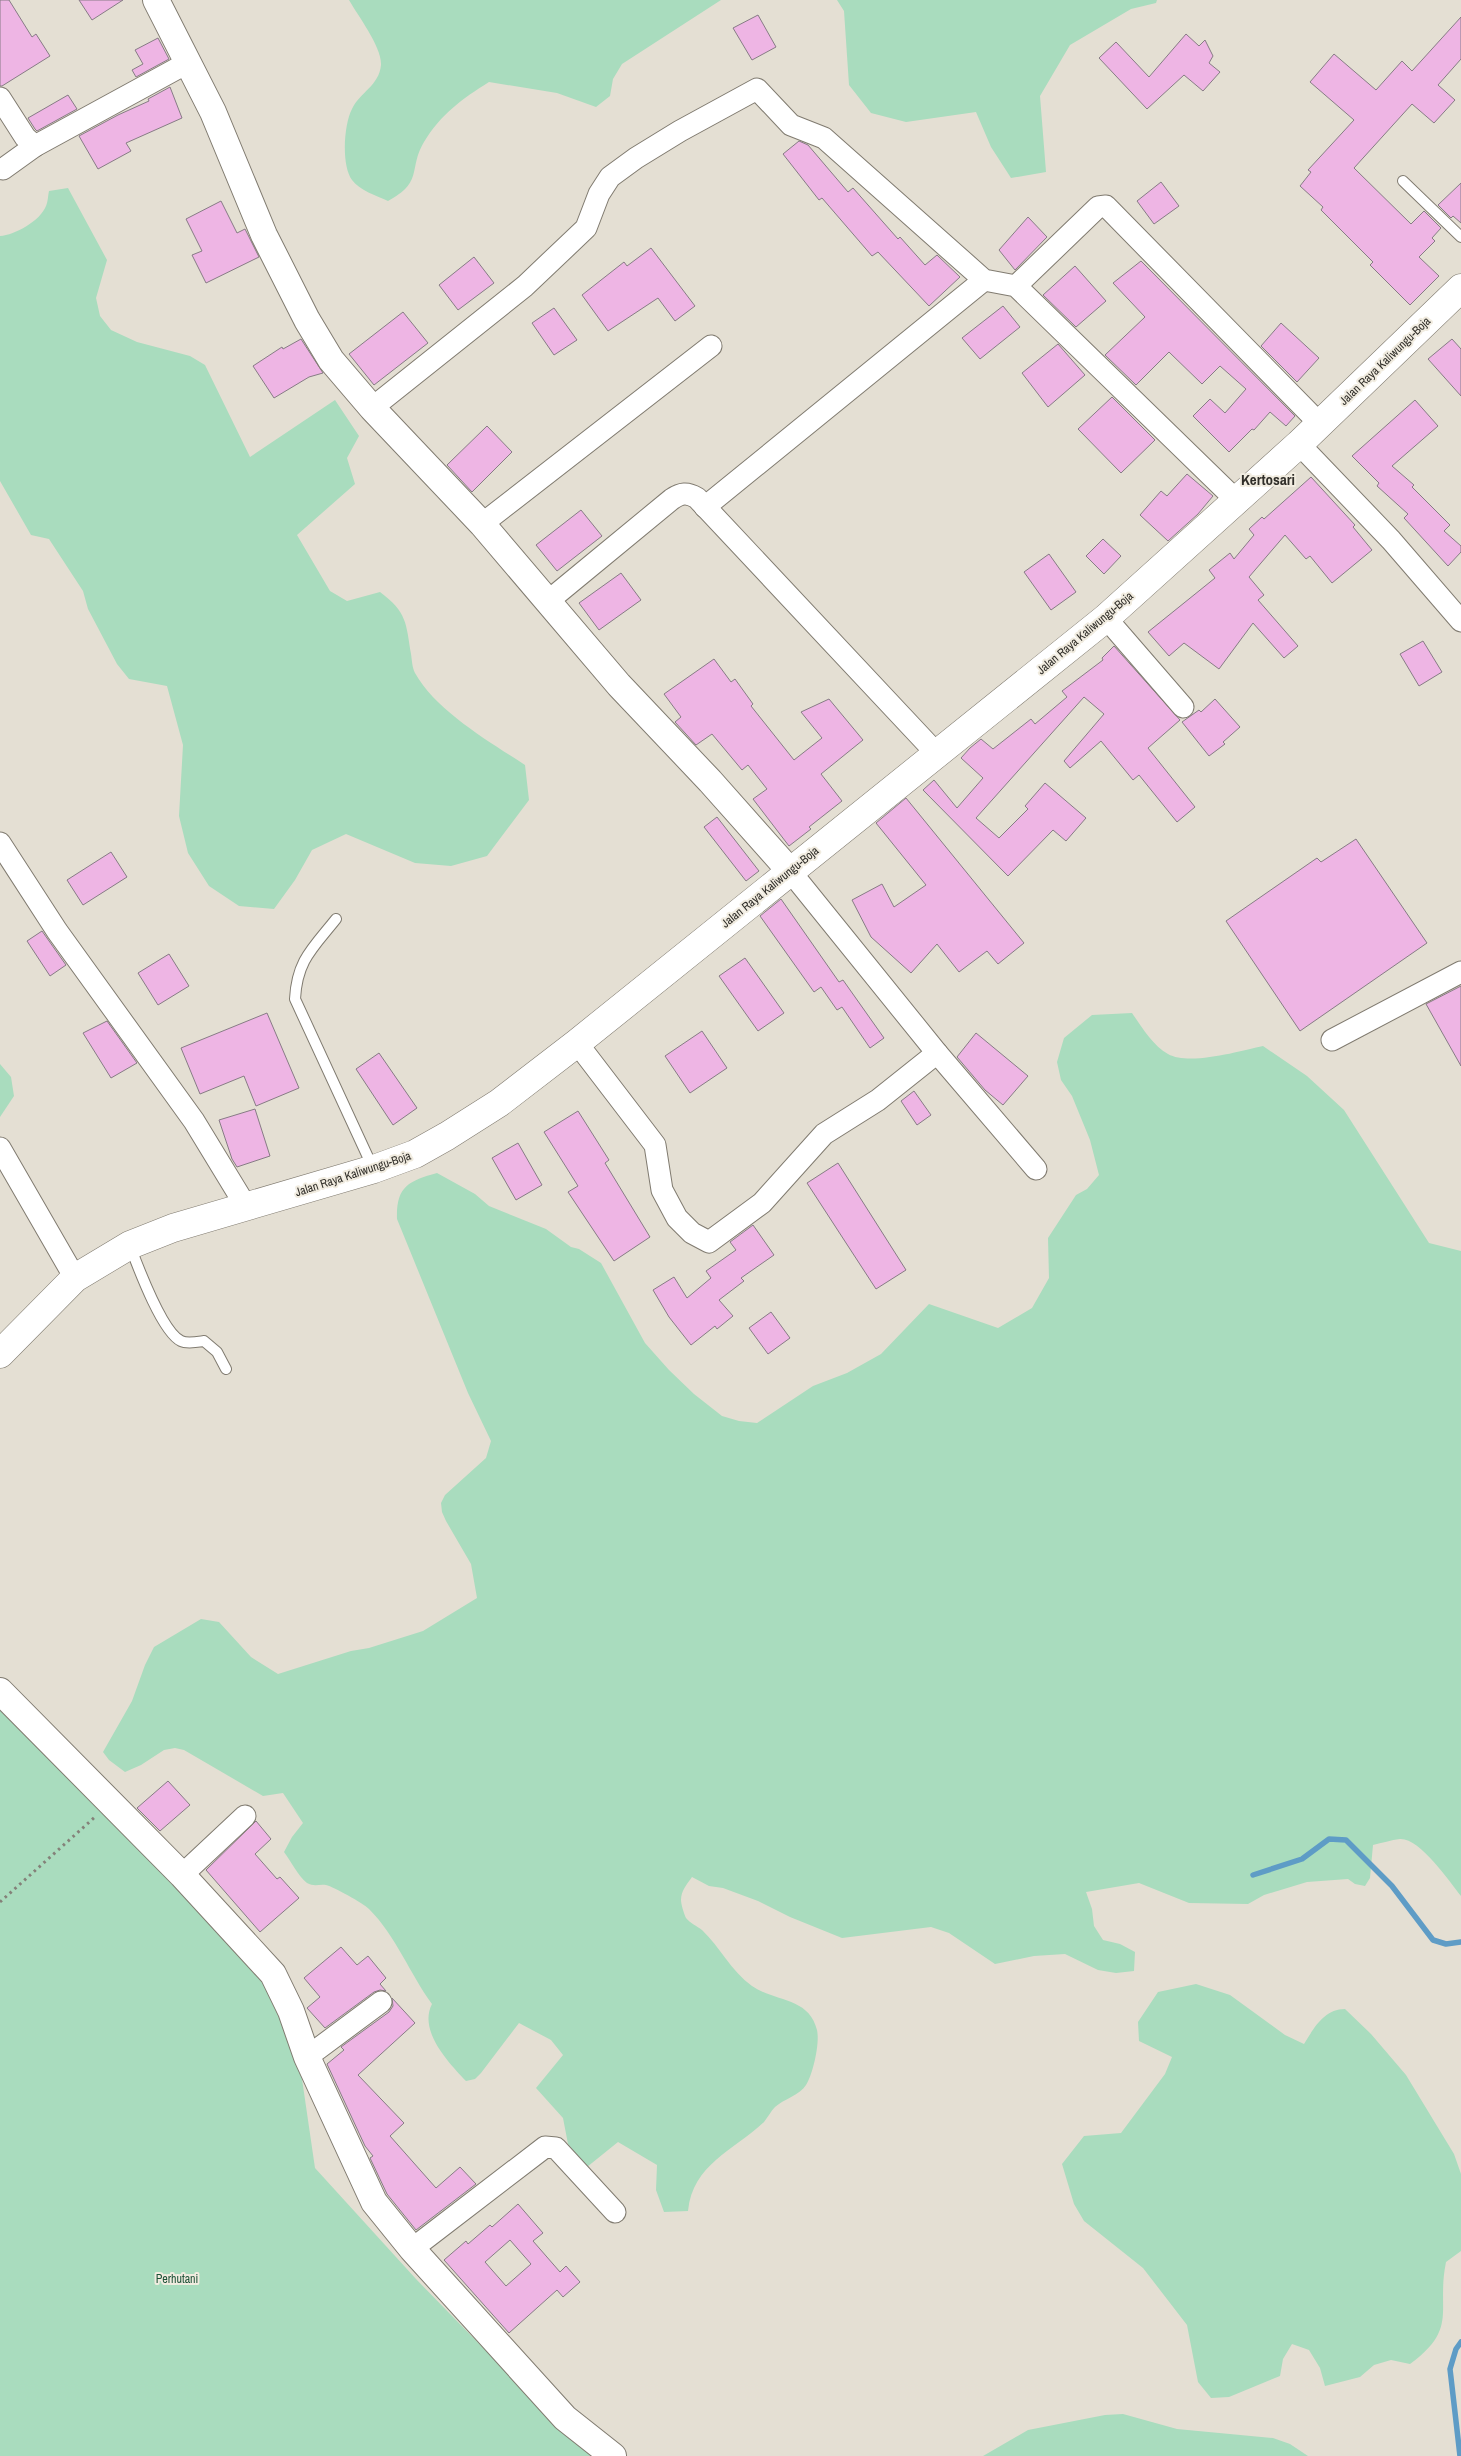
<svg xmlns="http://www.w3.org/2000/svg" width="1461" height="2456" font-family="'Archivo Narrow',sans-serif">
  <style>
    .green { fill: #a9dcbe }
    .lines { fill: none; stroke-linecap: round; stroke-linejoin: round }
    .stream { stroke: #5e9cc6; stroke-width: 5.5 }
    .building { fill: #eeb5e4; stroke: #877c85; fill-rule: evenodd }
    .service-casing { stroke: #807b70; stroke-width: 12 }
    .minor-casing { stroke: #807b70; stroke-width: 23 }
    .tertiary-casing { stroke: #807b70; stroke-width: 28 }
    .secondary-casing { stroke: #807b70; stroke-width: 29 }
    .path { stroke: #848179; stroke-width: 3; stroke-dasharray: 2.5 4; stroke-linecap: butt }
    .service { stroke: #fff; stroke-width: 10 }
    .minor { stroke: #fff; stroke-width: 21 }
    .tertiary { stroke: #fff; stroke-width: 26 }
    .secondary { stroke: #fff; stroke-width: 28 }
    .labels { text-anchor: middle; stroke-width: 4; stroke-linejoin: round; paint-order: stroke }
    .street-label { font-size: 12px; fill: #302e29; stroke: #f1ece0 }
    .park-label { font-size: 12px; fill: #1c5136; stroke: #f1ece0 }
    .quarter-label { font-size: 15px; font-weight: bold; fill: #302e29; stroke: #f1ece0 }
  </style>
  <rect width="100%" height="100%" fill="#e4dfd3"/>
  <!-- green -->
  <g class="green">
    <path d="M349,0H721L622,64L613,79L610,96L596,107L557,93L489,82C462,99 441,114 424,142C408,169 424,182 388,201C377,196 359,190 352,180C341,165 344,124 352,109C360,92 379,86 381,65C382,47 358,16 349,0Z"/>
    <polygon points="837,0 1157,0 1156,3 1131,9 1070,45 1040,96 1046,172 1011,178 991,147 976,112 906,122 871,113 849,85 844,11"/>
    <path d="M68,188L107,260L96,298L100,316L111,330L137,342L190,356L205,365L250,457L335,400L359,436L347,458L355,484L297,535L330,591L347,601L380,592C407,612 406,623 411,654C412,660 412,667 415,673C436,711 490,742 525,765L529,800L487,856L451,866L415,863L346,834L312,850L295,880L274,909L239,906L209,886L188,853L179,816L183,745L167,686L129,679L117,664L88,609L83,591L49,539L31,535L0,481V236C15,235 40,221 46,206C48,202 48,195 49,191Z"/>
    <path d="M1132,1013C1141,1026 1153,1046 1168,1054C1189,1066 1240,1051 1263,1046L1307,1076L1344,1110L1429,1243L1461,1251V1896C1449,1881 1420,1838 1400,1839C1391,1840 1382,1843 1373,1845L1370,1878L1365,1886L1355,1884L1348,1879L1307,1882L1264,1895L1248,1904L1189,1903L1139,1883L1086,1892L1092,1909L1094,1926L1103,1940L1120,1944L1135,1952L1134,1971L1116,1973L1098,1970L1065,1954L1034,1956L995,1964L949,1933L931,1927L842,1938L790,1917L758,1901L723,1888L709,1886L692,1877C687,1884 681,1891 681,1900C681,1904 684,1914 686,1918C690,1923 697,1926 702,1930C720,1947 731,1971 752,1986C775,2002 809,1997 817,2030C820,2043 813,2074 806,2085C800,2095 784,2099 775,2107C771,2111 768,2117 764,2122C733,2151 693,2164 688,2211L664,2212L656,2190L657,2165L618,2142L587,2167L568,2144L563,2118L536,2088L563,2055L551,2040L519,2023L481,2073L475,2079L466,2081C449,2063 418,2031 432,2004C410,1974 396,1936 369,1909C363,1903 334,1887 326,1885C319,1884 314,1887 307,1883C298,1876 291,1861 284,1852L292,1837L303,1823L283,1793L263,1796L184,1750L175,1748L164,1750L141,1765L125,1772L109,1760L103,1752L132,1701L145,1665L154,1647L201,1619L219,1622L251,1657L278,1674L351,1651L369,1648L423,1631L477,1598L471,1564L446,1521L442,1512L441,1503L445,1495L486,1458L491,1441L468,1393L397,1219C396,1187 408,1181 437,1173L475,1194L489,1206L546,1229L571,1247L579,1249L601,1263L645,1343L669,1370L694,1394L722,1416L739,1421L757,1423L813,1386L847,1373L881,1354L929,1304L998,1328L1032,1308L1049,1278L1048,1238L1076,1195L1087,1189L1099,1175L1090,1140L1072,1096L1061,1080L1057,1062L1064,1038L1092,1015Z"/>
    <polygon points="0,1064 11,1077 14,1096 0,1117"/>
    <polygon points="0,1702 288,1983 315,2168 416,2279 533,2399 596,2456 0,2456"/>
    <path d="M1196,1984L1230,1995L1285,2035L1304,2044C1314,2028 1324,2009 1345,2009L1371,2034L1406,2075L1454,2154L1461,2174V2251L1446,2262C1436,2311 1459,2328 1410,2364L1391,2360L1374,2365L1360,2377L1325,2386L1320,2368L1309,2350L1292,2344L1283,2359L1280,2376L1229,2397L1211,2398L1198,2382L1187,2325L1143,2268L1084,2221L1074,2204L1062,2164L1084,2136L1121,2133L1165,2074L1172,2057L1139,2041L1138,2022L1158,1992Z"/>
    <polygon points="1123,2414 1177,2429 1273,2438 1290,2444 1308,2456 983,2456 1028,2430 1105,2415"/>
  </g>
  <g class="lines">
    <!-- stream -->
    <g class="stream">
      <polyline points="1253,1875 1302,1859 1329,1839 1346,1840 1392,1886 1433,1940 1446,1944 1461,1942"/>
      <polyline points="1460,2456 1450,2369 1456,2349 1461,2342"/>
    </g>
  </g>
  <!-- building -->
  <g class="building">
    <polygon points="0,0 9,0 32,37 36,34 50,56 2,86 0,86"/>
    <polygon points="79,0 123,0 92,20"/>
    <polygon points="758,15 776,47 752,60 733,28"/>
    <polygon points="1461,17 1461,59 1438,85 1455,100 1434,123 1412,104 1354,168 1411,224 1424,211 1441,228 1432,238 1435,241 1419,257 1439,276 1410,305 1370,265 1373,262 1321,210 1323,207 1300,186 1311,172 1308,170 1354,120 1310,82 1334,54 1376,90 1402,61 1412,71"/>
    <polygon points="1186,34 1199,46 1205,40 1213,56 1209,63 1220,72 1203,91 1184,75 1147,109 1099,58 1116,42 1149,77"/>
    <polygon points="158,38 169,59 136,77 132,70 143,64 135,50"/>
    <polygon points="170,87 182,118 126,143 131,151 98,169 79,136 118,115 149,101 148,99"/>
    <polygon points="68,95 77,109 37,131 35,129 28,118"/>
    <polygon points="799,141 808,145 848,192 853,188 898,239 900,237 925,265 937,255 960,277 929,306 878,252 872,256 822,198 819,200 783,154"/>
    <polygon points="1161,182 1179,206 1154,224 1137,201"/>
    <polygon points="1461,183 1461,223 1453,216 1451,218 1438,205"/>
    <polygon points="221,201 237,233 245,229 259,257 206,283 192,255 202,251 186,219"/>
    <polygon points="1028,217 1047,237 1015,270 999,250"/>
    <polygon points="651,248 695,306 675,321 658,298 608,331 582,295 624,262 627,266"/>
    <polygon points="474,257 494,283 458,310 439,285"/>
    <polygon points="1141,261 1295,416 1286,426 1270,412 1254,430 1252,429 1229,452 1193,416 1210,399 1225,413 1246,389 1220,366 1202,384 1169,352 1136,385 1105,355 1145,317 1113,283"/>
    <polygon points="1075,266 1106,301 1076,327 1043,295"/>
    <polygon points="1003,306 1020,327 980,359 962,338"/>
    <polygon points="554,308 577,340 554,355 532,323"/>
    <polygon points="403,312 428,343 374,385 349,354"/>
    <polygon points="1281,323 1319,358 1297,382 1261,346"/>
    <polygon points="301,339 323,373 309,377 274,398 253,366 282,347 283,349"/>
    <polygon points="1452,339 1461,349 1461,396 1428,359"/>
    <polygon points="1058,344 1085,375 1048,407 1022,373"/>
    <polygon points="1112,397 1155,440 1121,473 1078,429"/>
    <polygon points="1415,400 1438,426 1392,466 1414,485 1412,487 1450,525 1444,531 1461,546 1461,552 1448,566 1404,518 1408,514 1377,486 1379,483 1352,456"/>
    <polygon points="487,426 512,452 472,492 447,465"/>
    <polygon points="1187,474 1213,496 1198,514 1168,541 1140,515 1161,491 1167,496"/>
    <polygon points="1311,477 1355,525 1353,527 1372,550 1332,583 1310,556 1306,559 1285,535 1249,577 1264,595 1258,600 1298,646 1284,658 1253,623 1219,669 1184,643 1169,656 1148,632 1215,578 1209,570 1230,553 1234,559 1254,535 1249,529 1262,517 1264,519"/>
    <polygon points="581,510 602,536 557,571 536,545"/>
    <polygon points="1103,539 1121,556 1104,574 1086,556"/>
    <polygon points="1049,554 1076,592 1051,610 1024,572"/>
    <polygon points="621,573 641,600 599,630 579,603"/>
    <polygon points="1423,641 1442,672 1419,686 1400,654"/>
    <polygon points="1114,646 1180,720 1148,748 1195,807 1177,822 1139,775 1133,780 1101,741 1070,768 1064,761 1104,714 1084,697 976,818 999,838 1028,809 1025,806 1045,783 1086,818 1066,841 1053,830 1008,876 923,790 934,780 957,808 983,778 961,758 970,748 981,739 993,749 1031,719 1035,724 1067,697 1062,691 1103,660 1102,658"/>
    <polygon points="714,659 731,682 735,679 753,704 751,706 794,760 822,738 801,712 829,699 863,740 821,774 842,801 809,827 811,829 789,846 753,799 767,789 748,765 742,770 712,734 696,745 675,722 681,717 664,694"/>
    <polygon points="1215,699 1240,727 1223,742 1225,744 1209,756 1182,722 1199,710 1201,712"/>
    <polygon points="906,798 1024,943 998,964 987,951 959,972 937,944 911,973 871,937 852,900 882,884 894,907 926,885 876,823"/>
    <polygon points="717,817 759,871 746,881 704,827"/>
    <polygon points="1356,839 1427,943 1300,1031 1226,921 1317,858 1321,862"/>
    <polygon points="111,852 127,877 83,905 67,880"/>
    <polygon points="781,899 839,982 843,980 884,1038 870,1048 842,1007 837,1010 821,987 814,992 760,916"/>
    <polygon points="42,931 66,965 50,976 27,941"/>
    <polygon points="169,954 189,986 158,1005 138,973"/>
    <polygon points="745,958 784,1013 758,1031 719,976"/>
    <polygon points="1461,986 1461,1066 1426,1004"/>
    <polygon points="267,1013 299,1088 256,1106 244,1076 200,1094 181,1048"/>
    <polygon points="107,1021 137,1063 111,1078 83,1033"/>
    <polygon points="702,1031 727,1068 690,1093 665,1056"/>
    <polygon points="976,1033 1028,1076 1003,1105 985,1090 957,1057"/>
    <polygon points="379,1053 417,1108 393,1125 356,1069"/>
    <polygon points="914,1091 931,1115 917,1125 901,1101"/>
    <polygon points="255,1109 270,1156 237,1167 232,1159 219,1120"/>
    <polygon points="578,1111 609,1160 605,1163 650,1237 614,1261 568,1192 578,1186 544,1132"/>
    <polygon points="518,1143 542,1185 516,1200 492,1158"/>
    <polygon points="838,1163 906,1270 876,1289 807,1183"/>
    <polygon points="753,1225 774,1255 741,1278 744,1281 719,1300 733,1316 717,1329 715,1326 691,1345 669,1317 653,1290 674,1277 687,1298 711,1278 706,1271 736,1250 730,1242"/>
    <polygon points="771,1312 790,1338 768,1354 749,1328"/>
    <polygon points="168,1781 190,1805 160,1831 137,1808"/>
    <polygon points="256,1821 271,1839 255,1854 277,1879 280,1877 299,1898 260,1932 206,1870"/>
    <polygon points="341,1947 357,1965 368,1956 386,1978 380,1984 386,1991 380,1990 374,1992 325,2028 307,2008 320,1997 304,1978"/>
    <polygon points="392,1998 415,2023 358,2075 404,2123 390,2136 436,2188 460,2167 476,2184 416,2230 387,2194 370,2158 373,2156 365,2146 327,2064 344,2050 341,2047 389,2012 393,2006"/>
    <path d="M518,2204L543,2233L533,2241L560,2272L566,2266L580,2282L563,2297L557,2290L509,2333L444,2260L466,2241L468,2244L490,2225L492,2227ZM510,2240L531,2264L506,2286L485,2262Z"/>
  </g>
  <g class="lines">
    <defs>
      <g id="service">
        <polyline points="1403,181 1461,237"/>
        <path d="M336,919C313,948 297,960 295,999L373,1168"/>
        <path d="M130,1246C138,1267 162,1332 181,1341C187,1344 197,1342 204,1341L217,1352L226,1369"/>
      </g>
      <g id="minor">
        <polyline points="0,98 25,137 35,146"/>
        <polyline points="3,169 35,146 189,62"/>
        <polyline points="1016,286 1098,207 1106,206 1320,424"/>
        <polyline points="372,408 525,286 586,228 599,194 610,177 636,158 680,131 757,89 791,125 824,138 984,280 1016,286 1237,501"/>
        <polyline points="1299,444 1391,540 1461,621"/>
        <polyline points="705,507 984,280"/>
        <polyline points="482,524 711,346"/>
        <path d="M547,602L672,499C681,493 687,492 697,498L937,754"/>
        <polyline points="1106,618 1183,707"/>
        <polyline points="0,843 57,931 194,1121 247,1208"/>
        <polyline points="790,871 937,1053 1036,1169"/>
        <polyline points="1332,1040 1461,972"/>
        <polyline points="577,1043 655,1145 662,1190 677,1218 692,1233 709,1242 762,1203 824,1134 878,1100 937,1053"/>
        <polyline points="0,1148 75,1278"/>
        <polyline points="182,1875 245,1816"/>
        <polyline points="307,2057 381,2002"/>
        <polyline points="412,2249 545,2147 556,2148 615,2212"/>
      </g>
      <g id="tertiary">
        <polyline points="156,0 213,112 264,235 307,320 331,360 372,408 482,524 619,685 710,781 790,871"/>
        <polyline points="0,1691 182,1875 273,1974 291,2011 307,2057 374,2202 412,2249 565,2418 613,2456"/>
      </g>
      <polyline id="secondary" points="0,1354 75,1278 130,1245 173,1228 374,1169 415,1154 447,1136 499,1103 577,1043 1106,618 1299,444 1461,288"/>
    </defs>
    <!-- service casing -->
    <use href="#service" class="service-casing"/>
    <!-- minor casing -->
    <use href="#minor" class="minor-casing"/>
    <!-- tertiary casing -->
    <use href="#tertiary" class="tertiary-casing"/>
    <!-- secondary casing -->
    <use href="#secondary" class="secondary-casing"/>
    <!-- path -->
    <polyline class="path" points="0,1902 95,1817"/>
    <!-- service -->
    <use href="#service" class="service"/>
    <!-- minor -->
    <use href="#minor" class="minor"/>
    <!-- tertiary -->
    <use href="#tertiary" class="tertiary"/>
    <!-- secondary -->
    <use href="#secondary" class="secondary"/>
  </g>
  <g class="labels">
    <!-- street labels -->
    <g class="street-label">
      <text transform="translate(1385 361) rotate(-44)" y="4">Jalan Raya Kaliwungu-Boja</text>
      <text transform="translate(1085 633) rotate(-40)" y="4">Jalan Raya Kaliwungu-Boja</text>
      <text transform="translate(770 887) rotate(-39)" y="4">Jalan Raya Kaliwungu-Boja</text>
      <text transform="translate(353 1174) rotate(-18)" y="4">Jalan Raya Kaliwungu-Boja</text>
    </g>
    <!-- park labels -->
    <g class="park-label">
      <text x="177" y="2283">Perhutani</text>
    </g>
    <!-- quarter labels -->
    <g class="quarter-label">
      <text x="1268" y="485">Kertosari</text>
    </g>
  </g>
</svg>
